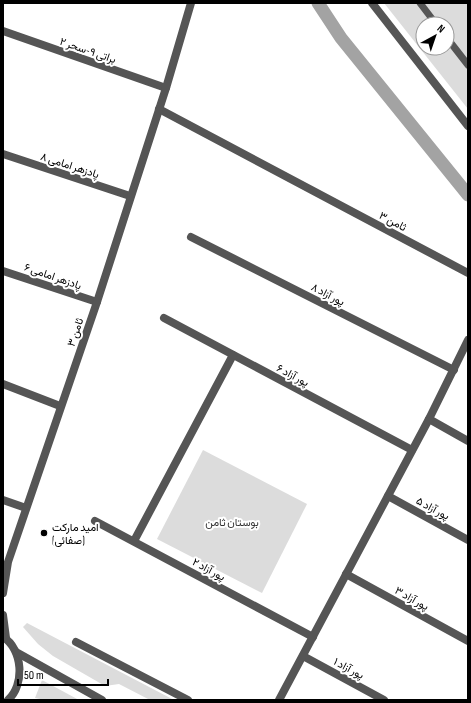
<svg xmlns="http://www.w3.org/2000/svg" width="471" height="703" font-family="'Sofia Sans Condensed',Vazirmatn,sans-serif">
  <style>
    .green { fill: #dcdcdc; fill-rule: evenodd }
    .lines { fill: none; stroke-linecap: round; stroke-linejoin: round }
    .canal { stroke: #a3a3a3; stroke-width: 13 }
    .service { stroke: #555; stroke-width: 7 }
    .minor { stroke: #555; stroke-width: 8 }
    .tertiary { stroke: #555; stroke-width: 8 }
    .poi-dot { fill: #000; stroke: #fff; stroke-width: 1.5 }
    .labels { text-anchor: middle; stroke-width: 4; stroke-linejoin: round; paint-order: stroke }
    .street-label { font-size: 11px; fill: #000; stroke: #fff }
    .park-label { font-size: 11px; fill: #333; stroke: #fff }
    .poi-label { font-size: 11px; fill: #000; stroke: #fff; text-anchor: start }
  </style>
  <rect width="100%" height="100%" fill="#fff"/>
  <!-- green -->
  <g class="green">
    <path d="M384,3H468V109ZM423,24H447V48H423Z"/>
    <polygon points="203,450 307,504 262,593 157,539"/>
    <polygon points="27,623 174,700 150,700 119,684 105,686 53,656 38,644 23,627"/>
    <polygon points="42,680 79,700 45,700 35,698"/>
  </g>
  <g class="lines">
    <!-- canal -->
    <polyline class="canal" points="318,3 341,38 468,195"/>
    <!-- service -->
    <g class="service">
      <polyline points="420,3 436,24"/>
      <polyline points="447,38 468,65"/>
    </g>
    <!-- minor -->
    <g class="minor">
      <polyline points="372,3 468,126"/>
      <polyline points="3,31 166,88"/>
      <polyline points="159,109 468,273"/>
      <polyline points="3,154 130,196"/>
      <polyline points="191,237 454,370"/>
      <polyline points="3,271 97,302"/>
      <polyline points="164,318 412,450"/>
      <polyline points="3,384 60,406"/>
      <polyline points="429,419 468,441"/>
      <polyline points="388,496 468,540"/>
      <polyline points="3,500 26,508"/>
      <polyline points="95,521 313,637"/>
      <polyline points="134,541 233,355"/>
      <polyline points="346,574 468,641"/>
      <polyline points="3,593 8,562 97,302 166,88 191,3"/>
      <polyline points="3,615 6,638"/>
      <polyline points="76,642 188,700"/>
      <polyline points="303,656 384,700"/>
      <polyline points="279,700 429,419 468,340"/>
    </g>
    <!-- tertiary -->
    <g class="tertiary">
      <path d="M3,637C23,649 25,685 8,700"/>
      <polyline points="16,652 102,700"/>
    </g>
  </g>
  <!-- markers -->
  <circle class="poi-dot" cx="44" cy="533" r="4"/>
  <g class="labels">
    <!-- street labels -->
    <g class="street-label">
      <text transform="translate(88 50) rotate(19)" y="4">براتی ۹-سحر ۲</text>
      <text transform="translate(70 165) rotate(18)" y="4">پادزهر امامی ۸</text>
      <text transform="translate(393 221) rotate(28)" y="4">ثامن ۳</text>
      <text transform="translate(53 276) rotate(19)" y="4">پادزهر امامی ۶</text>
      <text transform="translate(328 294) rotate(27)" y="4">پور آزاد ۸</text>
      <text transform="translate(75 332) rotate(-71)" y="4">ثامن ۳</text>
      <text transform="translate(293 375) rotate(28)" y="4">پور آزاد ۶</text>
      <text transform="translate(433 508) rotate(28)" y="4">پور آزاد ۵</text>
      <text transform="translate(209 569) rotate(28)" y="4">پور آزاد ۲</text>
      <text transform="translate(412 598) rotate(29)" y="4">پور آزاد ۳</text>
      <text transform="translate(349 668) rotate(28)" y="4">پور آزاد ۱</text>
    </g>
    <!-- park labels -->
    <g class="park-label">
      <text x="232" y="526">بوستان ثامن</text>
    </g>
    <!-- poi labels -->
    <g class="poi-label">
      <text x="52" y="531">امید مارکت<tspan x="52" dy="13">(صفائی)</tspan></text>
    </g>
  </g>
  <!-- border -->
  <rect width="471" height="703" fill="none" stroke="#000000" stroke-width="8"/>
  <!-- north arrow -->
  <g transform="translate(435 36) rotate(40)"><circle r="19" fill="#ffffff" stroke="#999999"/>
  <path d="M0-3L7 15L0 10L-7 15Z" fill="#000000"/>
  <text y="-6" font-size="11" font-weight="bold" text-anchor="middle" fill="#000000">N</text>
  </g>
  <!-- scale -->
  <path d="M18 679v6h90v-6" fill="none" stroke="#000000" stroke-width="2"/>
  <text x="24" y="679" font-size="12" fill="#000000" stroke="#ffffff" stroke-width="3" paint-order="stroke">50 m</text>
</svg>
